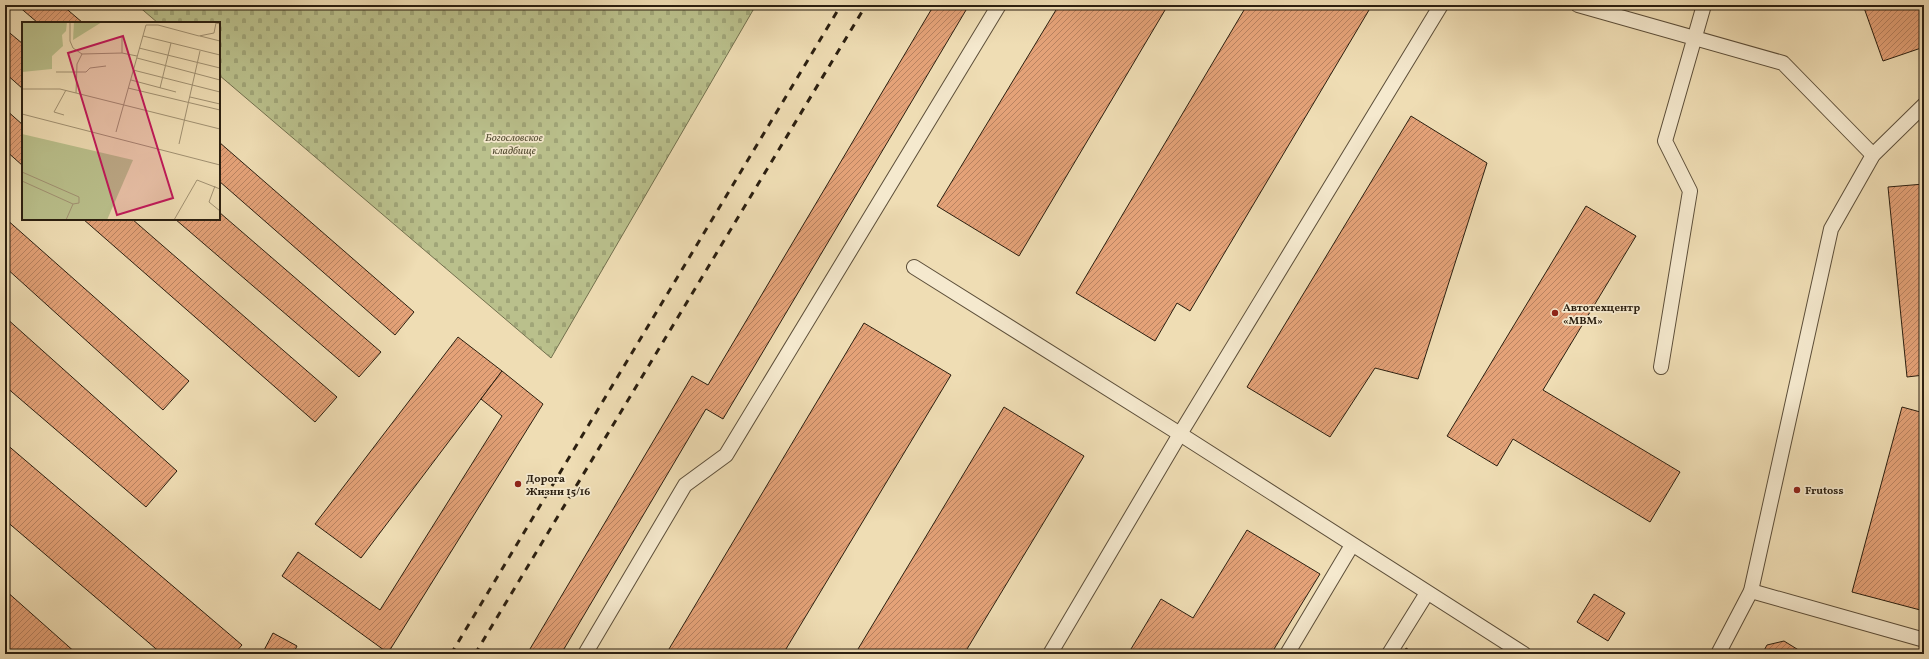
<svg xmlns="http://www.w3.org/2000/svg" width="1929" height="659" font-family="Vollkorn,serif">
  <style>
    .cemetery { fill: url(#cemetery-stones); stroke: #72704e }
    .building { fill: url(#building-hatch); stroke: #2b1f10 }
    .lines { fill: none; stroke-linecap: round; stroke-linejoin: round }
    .lane-casing { stroke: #5c4e39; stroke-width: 16 }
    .lane { stroke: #f5e9ce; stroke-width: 14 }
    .rail { stroke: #2b1f10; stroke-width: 3; stroke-dasharray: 7 7; stroke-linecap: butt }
    .poi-dot { fill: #8f2418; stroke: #f5e9ce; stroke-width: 1.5 }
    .labels { text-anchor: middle; stroke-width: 3.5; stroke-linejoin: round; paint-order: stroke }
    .park-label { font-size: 11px; font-style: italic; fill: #564f35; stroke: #f5e9ce }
    .poi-label { font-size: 11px; font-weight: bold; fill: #2b1f10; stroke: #f5e9ce; text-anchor: start }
    .inset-road { fill: none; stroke: #a19172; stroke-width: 1 }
    .view { fill: #c2185b; fill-opacity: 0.15; stroke: #c2185b; stroke-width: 2 }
    .inset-edge { fill: none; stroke: #2b1f10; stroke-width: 2 }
  </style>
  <defs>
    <pattern id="cemetery-stones" width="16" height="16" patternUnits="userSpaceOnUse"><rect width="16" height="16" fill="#bac08c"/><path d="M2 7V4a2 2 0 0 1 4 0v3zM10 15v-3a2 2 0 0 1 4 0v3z" fill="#a0a578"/></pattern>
    <pattern id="building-hatch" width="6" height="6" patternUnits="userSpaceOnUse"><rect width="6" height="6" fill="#e4a278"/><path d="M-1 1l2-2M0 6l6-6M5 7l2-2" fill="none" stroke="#b98361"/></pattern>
  </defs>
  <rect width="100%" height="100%" fill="#efddb4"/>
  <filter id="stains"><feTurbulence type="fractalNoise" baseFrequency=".005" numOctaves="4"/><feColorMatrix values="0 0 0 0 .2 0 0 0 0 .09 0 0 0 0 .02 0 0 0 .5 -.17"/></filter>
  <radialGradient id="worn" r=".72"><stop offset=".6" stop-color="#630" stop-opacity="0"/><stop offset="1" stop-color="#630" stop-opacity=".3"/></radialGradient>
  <!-- cemetery -->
  <polygon class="cemetery" points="137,5 756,5 551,358 219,75 219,23 158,23"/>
  <!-- building -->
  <g class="building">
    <polygon points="17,5 62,5 83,23 38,23"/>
    <polygon points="934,5 969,5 723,419 706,409 561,654 527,654 692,376 708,385"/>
    <polygon points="1059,5 1168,5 1019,256 937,206"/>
    <polygon points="1247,5 1372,5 1190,311 1177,303 1155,341 1076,293"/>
    <polygon points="1863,5 1924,5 1924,47 1883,61"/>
    <polygon points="5,29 23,44 23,89 5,73"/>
    <polygon points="5,109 23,125 23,166 5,150"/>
    <polygon points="1411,116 1487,163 1418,379 1375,368 1330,437 1247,387"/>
    <polygon points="219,142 414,312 395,335 219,181"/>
    <polygon points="1924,184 1924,375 1907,377 1888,187"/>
    <polygon points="1586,206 1636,236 1543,390 1680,472 1650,522 1513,439 1497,466 1447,436"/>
    <polygon points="219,212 381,352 359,377 175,219 219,219"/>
    <polygon points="5,218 189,381 163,410 5,267"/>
    <polygon points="83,219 132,219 337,397 315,422"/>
    <polygon points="5,317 177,471 146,507 5,386"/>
    <polygon points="864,323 951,375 783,654 666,654"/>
    <polygon points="458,337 502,371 361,558 315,524"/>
    <polygon points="502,371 543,404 388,653 282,576 298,552 380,610 502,416 481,399"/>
    <polygon points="1004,407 1084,456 964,654 855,654"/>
    <polygon points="1902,407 1924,413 1924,611 1852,592"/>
    <polygon points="5,443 242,645 234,654 162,654 5,520"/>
    <polygon points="1247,530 1320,574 1271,654 1128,654 1161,599 1193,618"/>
    <polygon points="5,590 77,654 5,654"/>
    <polygon points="1594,594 1625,613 1608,641 1577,622"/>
    <polygon points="273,633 297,646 293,654 262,654"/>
    <polygon points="1784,641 1805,654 1762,654 1767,645"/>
    <polygon points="1406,648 1416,654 1403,654"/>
  </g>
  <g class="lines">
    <defs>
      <g id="lane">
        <polyline points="1578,5 1783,63 1873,155"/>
        <polyline points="914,267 1180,434 1524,654"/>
        <polyline points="1661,367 1690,191 1665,141 1704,5"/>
        <polyline points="1751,591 1921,639"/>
        <polyline points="585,654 685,485 726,455 999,5"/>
        <polyline points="1050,654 1180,434 1441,5"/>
        <polyline points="1287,654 1352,545"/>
        <polyline points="1389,654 1427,593"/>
        <polyline points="1718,654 1751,591 1831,229 1873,155 1924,105"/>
      </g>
    </defs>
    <!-- lane casing -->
    <use href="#lane" class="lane-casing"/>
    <!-- lane -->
    <use href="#lane" class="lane"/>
    <!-- rail -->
    <g class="rail">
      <polyline points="451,654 841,5"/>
      <polyline points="475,654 866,5"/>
    </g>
  </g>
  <!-- markers -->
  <g class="poi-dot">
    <circle cx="1555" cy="313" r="4"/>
    <circle cx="518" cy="484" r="4"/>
    <circle cx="1797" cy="490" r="4"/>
  </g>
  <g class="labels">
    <!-- park labels -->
    <g class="park-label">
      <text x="514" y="141">Богословское<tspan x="514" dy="13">кладбище</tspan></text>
    </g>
    <!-- poi labels -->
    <g class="poi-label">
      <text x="1563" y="311">Автотехцентр<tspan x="1563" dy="13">«МВМ»</tspan></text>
      <text x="526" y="482">Дорога<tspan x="526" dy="13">Жизни 15/16</tspan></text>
      <text x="1805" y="494">Frutoss</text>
    </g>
  </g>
  <!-- overview -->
  <g transform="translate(22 22)">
    <rect width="198" height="198" fill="#efddb4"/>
    <path d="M0,0H45L44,9L40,13L41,24L30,34V47L0,50Z" fill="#bac08c"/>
    <path d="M0,112L111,138L85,198H0Z" fill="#bac08c"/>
    <path d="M52,0H80L51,18Z" fill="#bac08c"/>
    <path class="inset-road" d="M48,0V19L51,26L60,32L100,31L115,34M121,14L198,33M178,14L198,19M100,15V31M117,26L198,46M115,36L198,58M111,48L198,70M34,50H64L68,46L84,44M109,58L154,70M106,66L198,88M138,66L149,21M0,67H38L198,107M54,71L55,42L60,32M168,75L198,82M0,92L198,143M42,93L32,90L44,68M94,110L124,3H136L177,14L192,11L194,1L198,2M157,122L178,29M0,150L57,175V181L51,182L0,159M193,164L187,180L198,189M44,198L51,182M152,198L175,158L198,167"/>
    <path class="view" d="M101,14L151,176L95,193L46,31Z"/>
    <rect width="198" height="198" class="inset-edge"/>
  </g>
  <!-- margin -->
  <rect width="1929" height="659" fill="none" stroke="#efddb4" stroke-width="20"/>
  <rect x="6" y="6" width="1917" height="647" fill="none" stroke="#2b1f10" stroke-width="2"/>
  <rect x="10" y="10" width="1909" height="639" fill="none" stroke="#2b1f10"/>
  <rect width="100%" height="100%" filter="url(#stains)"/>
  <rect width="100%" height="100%" fill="url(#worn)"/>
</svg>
